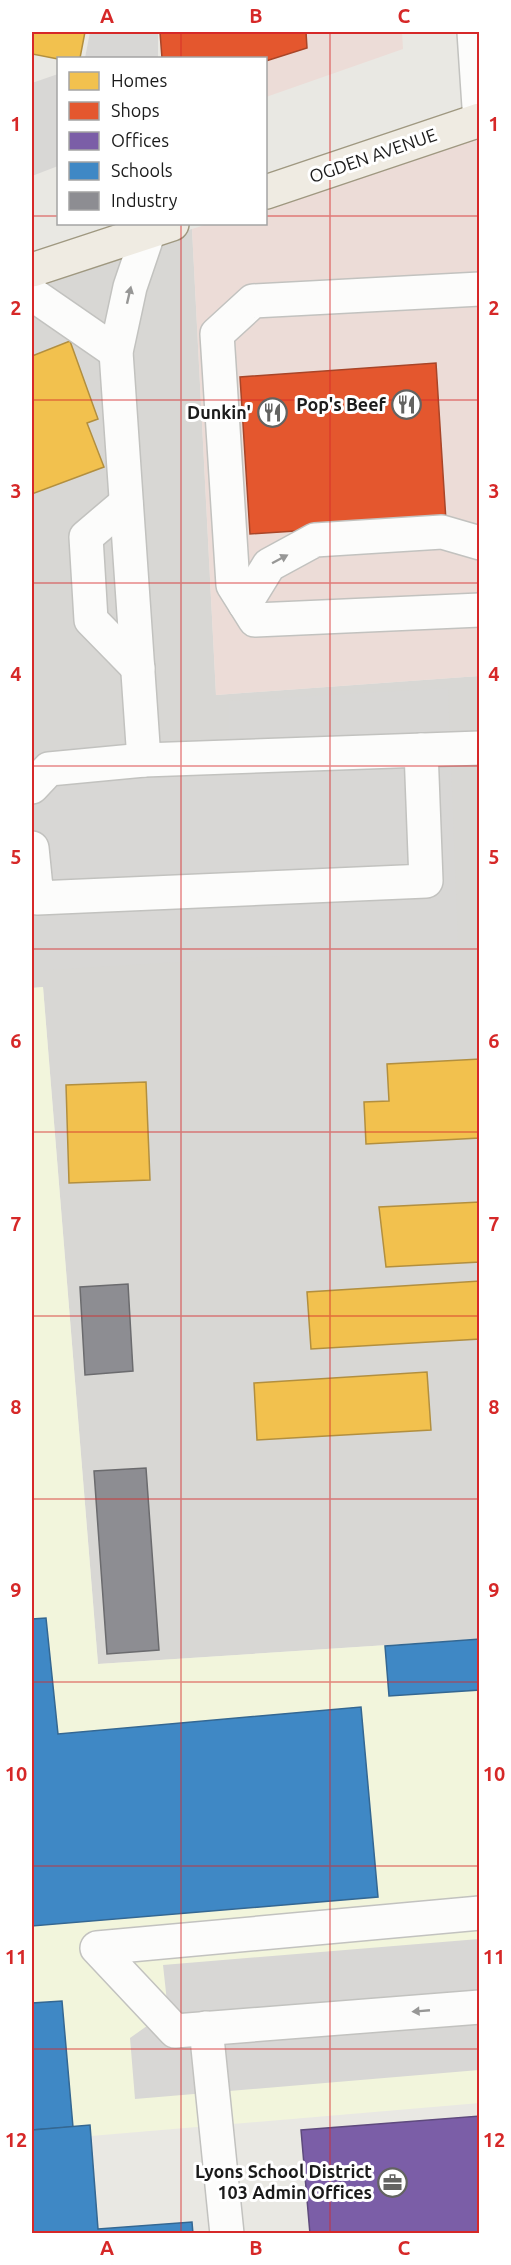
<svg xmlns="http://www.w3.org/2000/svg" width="511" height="2265" font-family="Ubuntu,sans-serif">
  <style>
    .residential { fill: #d8d7d4 }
    .commercial { fill: #ecdcd7 }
    .education { fill: #f2f5dc }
    .parking { fill: #d8d7d5 }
    .homes { fill: #f2c14e; stroke: #b28f3f; stroke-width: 1.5 }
    .shops { fill: #e4572e; stroke: #a84528; stroke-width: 1.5 }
    .offices { fill: #7b5ea7; stroke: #5e4a7d; stroke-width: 1.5 }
    .schools { fill: #3f88c5; stroke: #346792; stroke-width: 1.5 }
    .industry { fill: #8d8d92; stroke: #6b6b6e; stroke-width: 1.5 }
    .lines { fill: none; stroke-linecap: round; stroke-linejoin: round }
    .minor-casing { stroke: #c2c2bf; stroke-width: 36 }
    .major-casing { stroke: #9f9880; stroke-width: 36 }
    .minor { stroke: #fcfcfb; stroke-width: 33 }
    .major { stroke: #efebe2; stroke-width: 33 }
    .oneway { fill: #979796 }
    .grid { fill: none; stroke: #d62828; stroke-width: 1.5; stroke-opacity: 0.55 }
    .labels { text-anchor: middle; stroke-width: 6; stroke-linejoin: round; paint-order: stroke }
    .street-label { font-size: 18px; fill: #1b1b1b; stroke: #fff }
    .poi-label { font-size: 18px; font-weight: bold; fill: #1b1b1b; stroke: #fff; text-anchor: end }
    .neatline { fill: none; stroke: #d62828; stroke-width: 2 }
    .grid-label { font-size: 20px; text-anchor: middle; font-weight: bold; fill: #d62828 }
  </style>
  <rect width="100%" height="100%" fill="#e9e8e3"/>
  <!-- residential -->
  <polygon class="residential" points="192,229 216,695 479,676 479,1639 98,1664 43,987 32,988 32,282"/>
  <!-- commercial -->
  <g class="commercial">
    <polygon points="159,32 402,32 403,49 266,97 266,58 161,58"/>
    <polygon points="479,133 479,676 216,695 192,229 208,224 266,224 266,204"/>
  </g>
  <!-- education -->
  <polygon class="education" points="43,987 98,1664 479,1639 480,2103 32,2141 32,988"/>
  <!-- parking -->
  <g class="parking">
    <polygon points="90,32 158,32 158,58 85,58"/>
    <polygon points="58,74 58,166 32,176 32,83"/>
    <polygon points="448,688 458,945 32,971 32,760 61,748 229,739 229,701"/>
    <polygon points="479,1939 479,2070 135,2099 130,2038 168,2011 163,1965"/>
  </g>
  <!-- homes -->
  <g class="homes">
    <polygon points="32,32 85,32 80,58 58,59 32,54"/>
    <polygon points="70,341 98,419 87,423 104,467 32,494 32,356"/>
    <polygon points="480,1059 480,1138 366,1144 364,1102 389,1101 387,1064"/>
    <polygon points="146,1082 150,1180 69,1183 66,1085"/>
    <polygon points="480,1202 480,1262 386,1267 379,1207"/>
    <polygon points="480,1281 480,1339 311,1349 307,1292"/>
    <polygon points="427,1372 431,1430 257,1440 254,1383"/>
  </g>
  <!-- shops -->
  <g class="shops">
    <polygon points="160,32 306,32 307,48 266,61 266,58 162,58"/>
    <polygon points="436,363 446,521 250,534 240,377"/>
  </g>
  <!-- offices -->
  <polygon class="offices" points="480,2116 480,2234 310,2234 301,2130"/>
  <!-- schools -->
  <g class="schools">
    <polygon points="46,1618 58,1734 361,1707 378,1897 32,1926 32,1619"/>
    <polygon points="480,1639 480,1690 389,1696 385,1646"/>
    <polygon points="62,2001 73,2127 32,2130 32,2003"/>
    <polygon points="90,2125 98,2229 192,2222 193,2234 32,2234 32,2130"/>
  </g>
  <!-- industry -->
  <g class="industry">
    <polygon points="128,1284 133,1371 85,1375 80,1287"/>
    <polygon points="146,1468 159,1650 107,1654 94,1471"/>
  </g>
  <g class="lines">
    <defs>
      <g id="minor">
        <polyline points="474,32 480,122"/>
        <polyline points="149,231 130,287 116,352 144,760 480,748"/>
        <polyline points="480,289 253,301 217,334 233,585 255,620 480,610"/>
        <polyline points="32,294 116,352"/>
        <polyline points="126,503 86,537 91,620 138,668"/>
        <polyline points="245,604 269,565 315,540 442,532 480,543"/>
        <polyline points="32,787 49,769 144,760"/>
        <polyline points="32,848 37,898 426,881 421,750"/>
        <polyline points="480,1913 97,1948 175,2031 480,2007"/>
        <polyline points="206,2028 227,2234"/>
      </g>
      <g id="major">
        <polyline points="266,192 480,120"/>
        <polyline points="32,270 172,224"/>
      </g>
    </defs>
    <!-- minor casing -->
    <use href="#minor" class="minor-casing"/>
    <!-- major casing -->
    <use href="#major" class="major-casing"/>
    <!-- minor -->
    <use href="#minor" class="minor"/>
    <!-- major -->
    <use href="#major" class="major"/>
  </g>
  <!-- one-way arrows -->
  <defs><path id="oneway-solid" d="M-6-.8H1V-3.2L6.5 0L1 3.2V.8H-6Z" transform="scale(1.5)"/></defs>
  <g class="oneway">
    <use href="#oneway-solid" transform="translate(129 295) rotate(-77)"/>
    <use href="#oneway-solid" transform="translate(280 559) rotate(-28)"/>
    <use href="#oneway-solid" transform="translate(421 2011) rotate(175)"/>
  </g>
  <!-- grid -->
  <path class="grid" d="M181,32V58M330,32V2234M32,216H58M266,216H480M181,224V2234M32,400H480M32,583H480M32,766H480M32,949H480M32,1132H480M32,1316H480M32,1499H480M32,1682H480M32,1866H480M32,2049H480"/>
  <!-- icons -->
  <defs>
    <symbol id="restaurant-ring" viewBox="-11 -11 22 22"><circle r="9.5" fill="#fff" stroke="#636361" stroke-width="1.5"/><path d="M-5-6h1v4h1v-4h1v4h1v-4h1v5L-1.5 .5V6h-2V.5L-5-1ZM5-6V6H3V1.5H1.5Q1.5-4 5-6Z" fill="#636361"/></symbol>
    <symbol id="office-ring" viewBox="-11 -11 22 22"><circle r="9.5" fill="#fff" stroke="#636361" stroke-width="1.5"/><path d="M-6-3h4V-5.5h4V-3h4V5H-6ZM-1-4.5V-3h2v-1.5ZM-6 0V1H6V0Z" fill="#636361"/></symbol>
  </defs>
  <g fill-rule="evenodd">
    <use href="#restaurant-ring" x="390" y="388" width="33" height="33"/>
    <use href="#restaurant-ring" x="256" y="396" width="33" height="33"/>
    <use href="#office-ring" x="376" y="2166" width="33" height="33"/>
  </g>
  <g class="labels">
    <!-- street labels -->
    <g class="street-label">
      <text transform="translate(373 156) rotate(-19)" y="6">OGDEN AVENUE</text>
    </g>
    <!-- poi labels -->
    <g class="poi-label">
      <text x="386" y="411">Pop's Beef</text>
      <text x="251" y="419">Dunkin'</text>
      <text x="372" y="2178">Lyons School District<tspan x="372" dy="21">103 Admin Offices</tspan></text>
    </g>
  </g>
  <!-- border -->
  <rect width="511" height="2265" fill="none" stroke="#ffffff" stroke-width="66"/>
  <!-- legend -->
  <rect x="57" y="57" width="210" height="168" fill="#ffffff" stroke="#a4a4a4" stroke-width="1.5"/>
  <rect x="69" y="72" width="30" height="18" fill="#f2c14e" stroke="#a4a4a4" stroke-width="1.5"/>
  <text x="111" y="87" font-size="18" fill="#1b1b1b">Homes</text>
  <rect x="69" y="102" width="30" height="18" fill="#e4572e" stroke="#a4a4a4" stroke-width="1.5"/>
  <text x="111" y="117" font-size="18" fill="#1b1b1b">Shops</text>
  <rect x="69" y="132" width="30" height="18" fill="#7b5ea7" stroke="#a4a4a4" stroke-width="1.5"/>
  <text x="111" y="147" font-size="18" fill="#1b1b1b">Offices</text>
  <rect x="69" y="162" width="30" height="18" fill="#3f88c5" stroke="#a4a4a4" stroke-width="1.5"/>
  <text x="111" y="177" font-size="18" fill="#1b1b1b">Schools</text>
  <rect x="69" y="192" width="30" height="18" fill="#8d8d92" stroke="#a4a4a4" stroke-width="1.5"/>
  <text x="111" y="207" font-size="18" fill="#1b1b1b">Industry</text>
  <rect x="33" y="33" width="445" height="2199" class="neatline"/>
  <g class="grid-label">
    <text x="107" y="23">A</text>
    <text x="256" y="23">B</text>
    <text x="404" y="23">C</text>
    <text x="16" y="131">1</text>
    <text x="494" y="131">1</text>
    <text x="16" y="315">2</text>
    <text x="494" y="315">2</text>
    <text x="16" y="498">3</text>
    <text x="494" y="498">3</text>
    <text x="16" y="681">4</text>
    <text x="494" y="681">4</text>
    <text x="16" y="864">5</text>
    <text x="494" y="864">5</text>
    <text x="16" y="1048">6</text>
    <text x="494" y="1048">6</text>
    <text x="16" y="1231">7</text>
    <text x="494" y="1231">7</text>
    <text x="16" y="1414">8</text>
    <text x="494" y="1414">8</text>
    <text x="16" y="1597">9</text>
    <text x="494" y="1597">9</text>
    <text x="16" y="1781">10</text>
    <text x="494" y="1781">10</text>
    <text x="16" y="1964">11</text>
    <text x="494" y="1964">11</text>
    <text x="16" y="2147">12</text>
    <text x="494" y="2147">12</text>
    <text x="107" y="2255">A</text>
    <text x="256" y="2255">B</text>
    <text x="404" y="2255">C</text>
  </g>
</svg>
